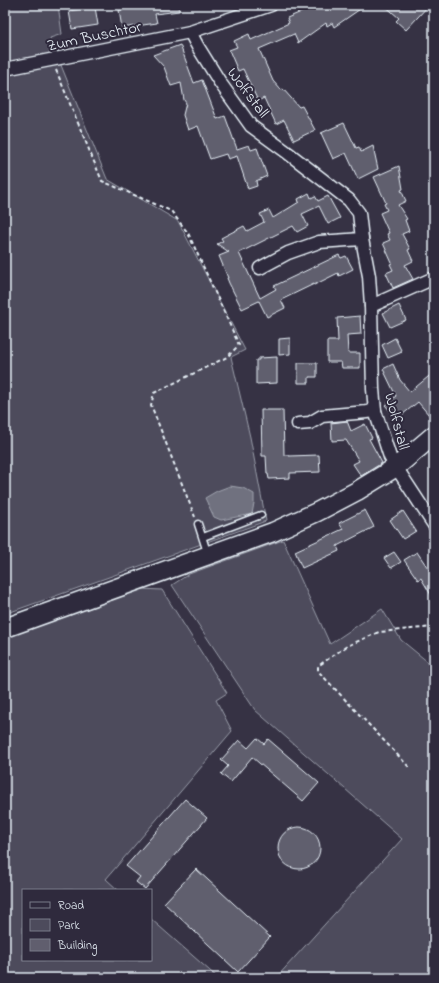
<svg xmlns="http://www.w3.org/2000/svg" width="439" height="983" font-family="'Indie Flower',sans-serif">
  <style>
    .green { fill: #4d4b5c; stroke: #9a9eaa }
    .water { fill: #70717f; stroke: #a0a4af }
    .building { fill: #605e6e; stroke: #e8f1f8 }
    .lines { fill: none; stroke-linecap: round; stroke-linejoin: round }
    .lane-casing { stroke: #e8f1f8; stroke-width: 9 }
    .street-casing { stroke: #e8f1f8; stroke-width: 15 }
    .secondary-casing { stroke: #e8f1f8; stroke-width: 21 }
    .path { stroke: #e8f1f8; stroke-width: 2; stroke-dasharray: 4 3; stroke-linecap: butt }
    .lane { stroke: #2f2a3d; stroke-width: 6 }
    .street { stroke: #2f2a3d; stroke-width: 12 }
    .secondary { stroke: #2f2a3d; stroke-width: 18 }
    .labels { text-anchor: middle; stroke-width: 4; stroke-linejoin: round; paint-order: stroke }
    .street-label { font-size: 16px; fill: #e8f1f8; stroke: #2f2a3d }
  </style>
  <rect width="100%" height="100%" fill="#363244"/>
  <filter id="ink" filterUnits="userSpaceOnUse"><feTurbulence type="fractalNoise" baseFrequency=".025" numOctaves="2"/><feDisplacementMap in="SourceGraphic" scale="8" xChannelSelector="R" yChannelSelector="G"/><feConvolveMatrix kernelMatrix="1 2 1 2 8 2 1 2 1" color-interpolation-filters="sRGB"/></filter>
  <g filter="url(#ink)">
    <!-- green -->
    <g class="green">
      <polygon points="5,5 58,5 62,34 50,38 107,179 178,221 245,350 231,357 250,437 266,521 5,614"/>
      <polygon points="283,540 330,644 382,609 401,640 434,667 434,978 276,978 402,839 255,710 172,585 189,574"/>
      <polygon points="140,589 162,590 227,693 216,700 232,731 106,879 118,890 23,890 23,960 151,960 151,919 218,978 5,978 5,637"/>
    </g>
    <!-- water -->
    <polygon class="water" points="230,486 243,488 254,494 254,503 252,514 221,520 214,517 205,498 217,491"/>
    <!-- building -->
    <g class="building">
      <polygon points="150,5 179,5 179,11 155,14 157,23 122,28 119,10"/>
      <polygon points="318,5 319,7 324,5 366,5 334,27 332,23 327,26 326,23 298,43 294,34 259,49 273,81 281,90 283,89 299,107 302,106 315,130 294,140 284,120 276,124 264,98 258,101 243,69 238,71 229,50 237,47 234,41 249,34 251,40 289,23 287,18"/>
      <polygon points="384,5 429,5 406,30 396,21 399,18"/>
      <polygon points="95,7 98,25 72,29 69,11"/>
      <polygon points="180,45 194,83 202,80 217,119 225,116 237,149 249,145 251,150 257,148 267,176 256,181 257,186 248,189 237,156 228,159 226,154 210,159 198,126 188,130 183,115 186,103 184,100 181,83 171,86 164,67 153,55"/>
      <polygon points="344,123 356,148 359,147 361,152 373,146 378,169 358,179 346,153 333,159 321,133"/>
      <polygon points="399,166 403,189 401,190 406,201 398,205 407,219 405,220 409,231 402,234 410,249 408,250 413,261 405,265 413,279 393,288 386,273 393,270 390,264 392,263 383,243 390,240 387,234 389,233 380,213 387,210 384,204 386,203 374,177"/>
      <polygon points="309,193 311,198 315,196 318,201 328,196 340,218 328,224 319,206 302,214 308,226 297,232 293,226 239,253 260,298 276,289 274,286 339,255 341,258 346,256 353,269 339,276 338,273 314,285 314,284 281,300 285,308 267,317 259,301 242,309 229,283 227,278 228,278 219,256 229,252 217,244 223,241 221,238 244,226 247,231 264,222 260,214 269,210 273,218 299,202 298,199"/>
      <polygon points="399,305 406,320 390,327 383,313"/>
      <polygon points="360,316 361,334 347,335 348,353 360,353 360,368 342,368 341,362 327,362 327,341 338,341 337,318"/>
      <polygon points="290,338 290,354 279,355 279,339"/>
      <polygon points="395,338 402,352 388,358 382,345"/>
      <polygon points="277,357 277,383 256,384 256,360 259,360 259,358"/>
      <polygon points="298,363 317,363 317,377 309,377 309,383 298,383"/>
      <polygon points="393,364 400,380 410,392 434,372 434,421 418,402 397,419 385,405 396,396 383,369"/>
      <polygon points="261,410 283,410 284,455 289,455 289,456 319,455 320,472 290,473 290,478 269,479 268,474 267,474 266,456 262,456"/>
      <polygon points="347,421 351,431 365,424 372,438 369,439 382,463 361,476 353,464 359,461 346,440 332,441 331,423"/>
      <polygon points="365,510 374,527 337,546 339,551 302,568 295,551 343,529 339,523"/>
      <polygon points="403,511 416,531 403,539 390,520"/>
      <polygon points="394,552 401,562 391,568 384,558"/>
      <polygon points="417,552 434,577 434,600 421,578 418,580 404,560"/>
      <polygon points="257,738 264,744 268,739 319,783 303,801 252,757 231,782 221,774 228,766 221,760 239,740 248,748"/>
      <polygon points="185,799 207,818 145,889 136,882 140,877 126,866"/>
      <circle cx="299" cy="848" r="21"/>
      <polygon points="196,869 270,937 238,972 164,903"/>
    </g>
    <g class="lines">
      <defs>
        <g id="lane">
          <polyline points="198,524 208,555"/>
          <polyline points="203,537 261,515"/>
        </g>
        <g id="street">
          <polyline points="190,32 198,47 221,84 251,126 288,153 349,200 359,213 362,239 369,276 371,306 373,389 375,411 390,457 396,467 434,525"/>
          <polyline points="5,69 190,32 271,5"/>
          <polyline points="260,268 288,253 319,242 362,239"/>
          <polyline points="371,306 434,278"/>
          <polyline points="298,424 310,423 322,416 367,412 375,411"/>
        </g>
        <polyline id="secondary" points="5,628 273,532 317,512 357,491 396,467 434,435"/>
      </defs>
      <!-- lane casing -->
      <use href="#lane" class="lane-casing"/>
      <!-- street casing -->
      <use href="#street" class="street-casing"/>
      <!-- secondary casing -->
      <use href="#secondary" class="secondary-casing"/>
      <!-- path -->
      <g class="path">
        <polyline points="56,70 102,181 171,211 188,233 239,345 227,357 154,393 151,405 195,517"/>
        <polyline points="409,767 318,671 318,666 347,646 379,632 434,627"/>
      </g>
      <!-- lane -->
      <use href="#lane" class="lane"/>
      <!-- street -->
      <use href="#street" class="street"/>
      <!-- secondary -->
      <use href="#secondary" class="secondary"/>
    </g>
  </g>
  <g class="labels">
    <!-- street labels -->
    <g class="street-label">
      <text transform="translate(94 35) rotate(-12)" y="6">Zum Buschtor</text>
      <text transform="translate(249 92) rotate(53)" y="6">Wolfstall</text>
      <text transform="translate(398 421) rotate(75)" y="6">Wolfstall</text>
    </g>
  </g>
  <!-- margin -->
  <rect width="439" height="983" fill="none" stroke="#2f2a3d" stroke-width="20"/>
  <rect x="10" y="10" width="419" height="963" fill="none" stroke="#e8f1f8" stroke-width="1.5" filter="url(#ink)"/>
  <!-- legend -->
  <rect x="22" y="889" width="130" height="72" fill="#2f2a3d" stroke="#797a88"/>
  <rect x="30" y="902" width="20" height="6" fill="#2f2a3d" stroke="#797a88"/>
  <text x="58" y="909" font-size="12" fill="#e8f1f8">Road</text>
  <rect x="30" y="919" width="20" height="12" fill="#4d4b5c" stroke="#797a88"/>
  <text x="58" y="929" font-size="12" fill="#e8f1f8">Park</text>
  <rect x="30" y="939" width="20" height="12" fill="#605e6e" stroke="#797a88"/>
  <text x="58" y="949" font-size="12" fill="#e8f1f8">Building</text>
</svg>
